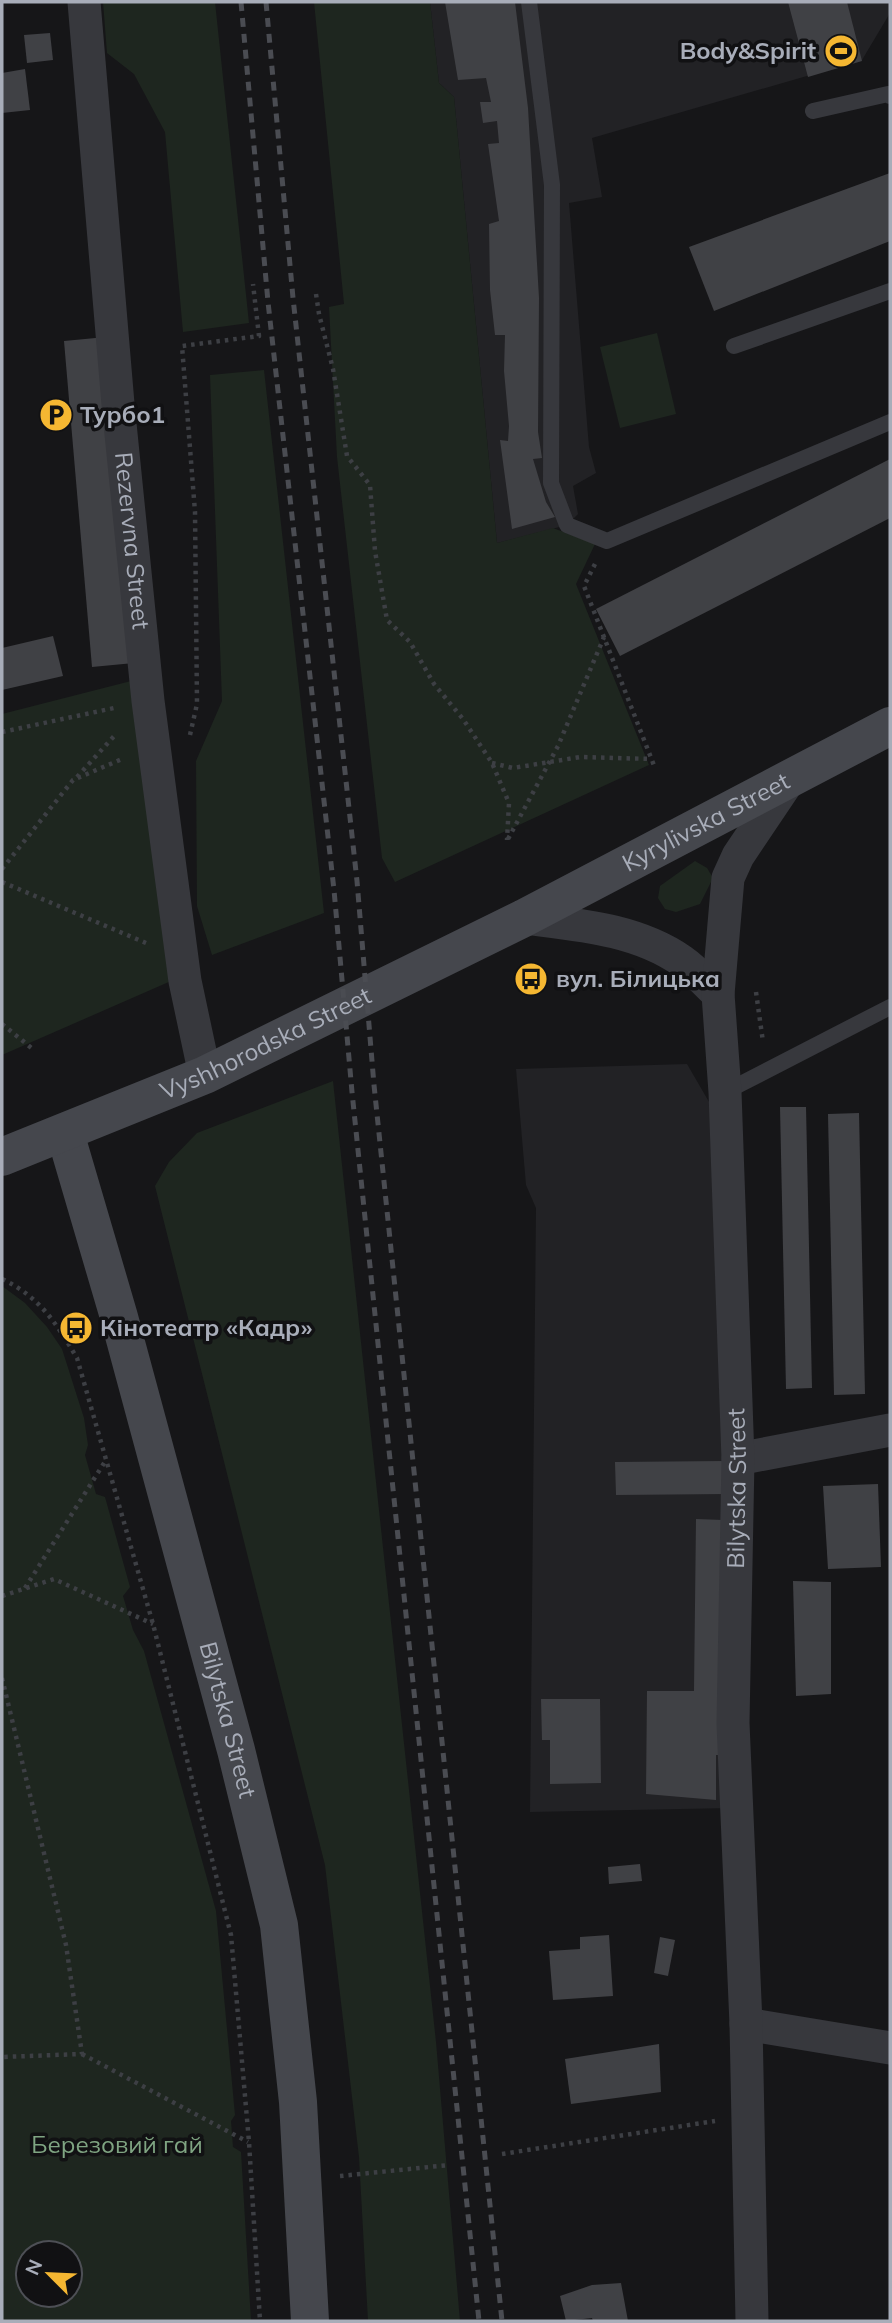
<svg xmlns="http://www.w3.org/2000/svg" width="892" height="2323" font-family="Mulish,sans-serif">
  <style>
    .built { fill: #222225 }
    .green { fill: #1e261f; fill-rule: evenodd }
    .building { fill: #404145 }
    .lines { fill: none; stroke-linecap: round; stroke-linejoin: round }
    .path { stroke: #3d3f44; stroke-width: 4.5; stroke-dasharray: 3.5 5; stroke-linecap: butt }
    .service { stroke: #37383d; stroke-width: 16 }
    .minor { stroke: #37383d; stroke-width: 33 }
    .secondary { stroke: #45474d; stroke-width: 38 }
    .rail { stroke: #4a4c52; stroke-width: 5; stroke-dasharray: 9 7; stroke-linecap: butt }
    .labels { text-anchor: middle; stroke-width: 7; stroke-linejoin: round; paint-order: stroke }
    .poi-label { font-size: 24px; font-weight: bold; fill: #a8adb9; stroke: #111113; text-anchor: start }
    .street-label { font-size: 24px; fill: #a8adb9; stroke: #111113 }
    .park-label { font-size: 24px; fill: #7fa482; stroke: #111113 }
  </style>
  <rect width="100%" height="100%" fill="#161618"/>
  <!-- built -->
  <g class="built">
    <polygon points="430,2 890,2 890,13 862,60 592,138 602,197 569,203 589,447 596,473 573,486 578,514 567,525 497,543 454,97 439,83"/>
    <polygon points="687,1064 716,1114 731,1808 530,1812 536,1208 526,1185 516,1069"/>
  </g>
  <!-- green -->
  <g class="green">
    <polygon points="103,2 215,2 249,323 183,332 165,132 134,74 107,53"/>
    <polygon points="314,2 430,2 439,83 454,97 497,543 553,528 595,544 576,584 649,765 395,882 382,858 337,457 329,307 344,304"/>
    <polygon points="657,333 676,414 620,428 600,347"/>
    <polygon points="264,370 324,913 212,955 197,906 196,761 222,701 210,375"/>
    <polygon points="135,680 171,981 2,1055 2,714"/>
    <polygon points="695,861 707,868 713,878 700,904 676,912 665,909 658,898 660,886"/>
    <polygon points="333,1081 436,2042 460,2321 368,2321 359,2157 325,1865 155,1186 169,1162 197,1133"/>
    <path d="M2,1286L25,1303L47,1327L62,1349L84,1418L88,1445L85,1455L96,1494L105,1497L130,1587L123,1596L133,1630L144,1651L216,1911L235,2115L231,2121L233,2147L241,2152L251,2321H2ZM28,2253H70V2295H28Z"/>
  </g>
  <!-- building -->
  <g class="building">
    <polygon points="445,2 515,2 528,108 539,298 538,432 542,458 533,459 546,502 555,517 512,529 500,440 508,441 509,426 504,371 505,335 495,335 490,290 489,224 499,221 488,144 499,143 497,121 483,123 480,102 491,102 486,78 458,80"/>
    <polygon points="788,2 847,2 862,61 808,77"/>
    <polygon points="50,33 53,60 27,63 24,35"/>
    <polygon points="25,69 30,110 2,113 2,73"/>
    <polygon points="890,173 890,241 714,311 689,247"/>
    <polygon points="106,337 134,663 92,667 64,341"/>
    <polygon points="890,459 890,518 620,656 596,609"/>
    <polygon points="53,636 63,676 2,690 2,648"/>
    <polygon points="780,1107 806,1107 812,1388 786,1389"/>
    <polygon points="859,1113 865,1394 834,1395 828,1114"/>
    <polygon points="725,1461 726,1494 616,1495 615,1462"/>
    <polygon points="878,1484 881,1567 828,1569 823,1486"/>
    <polygon points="696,1519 723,1520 720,1755 716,1755 716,1800 646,1794 647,1691 694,1691"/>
    <polygon points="793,1581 831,1582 831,1694 796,1696"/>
    <polygon points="541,1699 600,1699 601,1783 550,1784 550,1740 542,1740"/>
    <polygon points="640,1864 642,1881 609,1884 608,1867"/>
    <polygon points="609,1935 613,1996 553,2000 549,1951 580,1949 580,1937"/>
    <polygon points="660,1937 675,1940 668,1976 654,1973"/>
    <polygon points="659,2044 661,2092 571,2104 565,2059"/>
    <polygon points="621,2283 628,2321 593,2321 592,2318 566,2321 560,2296 592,2285"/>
  </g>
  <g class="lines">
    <!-- path -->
    <g class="path">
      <polyline points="316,294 319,314 333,369 347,456 370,485 375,551 387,620 410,642 434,684 463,719 492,763 509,803 507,840"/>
      <polyline points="595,564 584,586 655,768"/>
      <polyline points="2,732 114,708"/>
      <polyline points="190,735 197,704 195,512 182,346 259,336 253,284"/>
      <polyline points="492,763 513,768 580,757 652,759"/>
      <polyline points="77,777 116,734"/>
      <polyline points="508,839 558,746 604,637"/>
      <polyline points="2,869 73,780 122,759"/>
      <polyline points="2,882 146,943"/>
      <polyline points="756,992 763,1042"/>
      <polyline points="2,1024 34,1050"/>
      <path d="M2,1279C40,1297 56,1323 77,1358L153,1624L231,1935L249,2142L260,2321"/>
      <polyline points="25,1588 106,1460"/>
      <polyline points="2,1596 54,1579 153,1624"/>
      <polyline points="2,1678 66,1945 82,2054 2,2057"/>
      <polyline points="82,2054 248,2142"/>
      <polyline points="502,2154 715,2121"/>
      <polyline points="340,2176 449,2165"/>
    </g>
    <!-- service -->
    <g class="service">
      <polyline points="529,2 552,185 551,483 567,525 607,541 890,422"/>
      <polyline points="813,111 888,94 890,96"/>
      <polyline points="734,346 890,291"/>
      <polyline points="725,1092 890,1007"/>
    </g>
    <!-- minor -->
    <g class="minor">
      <path id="s1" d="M84,2L118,404L148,701L185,981L205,1075"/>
      <path d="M524,918C578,925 636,929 682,961C695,970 706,983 718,994"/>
      <polyline points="738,1459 890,1430"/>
      <polyline points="746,2024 890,2048"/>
      <path id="s2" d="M752,2321L746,2024L733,1723L738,1459L725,1092L718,994L728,878L738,856L791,777"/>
    </g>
    <!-- secondary -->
    <g class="secondary">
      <path id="s3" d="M65,1133L119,1317L236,1750L279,1925L298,2102L310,2321"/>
      <path id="s4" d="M2,1157L205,1075L524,918L890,726"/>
    </g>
    <!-- rail -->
    <g class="rail">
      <polyline points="241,2 268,302 334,890 352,1092 479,2321"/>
      <polyline points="266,2 293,298 357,881 374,1085 502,2321"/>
    </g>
  </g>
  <!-- icons -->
  <defs>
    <symbol id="stadium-disc" viewBox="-11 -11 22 22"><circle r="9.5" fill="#f5b732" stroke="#111113"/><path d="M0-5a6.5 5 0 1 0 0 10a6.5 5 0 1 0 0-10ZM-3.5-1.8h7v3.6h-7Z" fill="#111"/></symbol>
    <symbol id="parking-disc" viewBox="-11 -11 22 22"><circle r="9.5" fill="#f5b732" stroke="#111113"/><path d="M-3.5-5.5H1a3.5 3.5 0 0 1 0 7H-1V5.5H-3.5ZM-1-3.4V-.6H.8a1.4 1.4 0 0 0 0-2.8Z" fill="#111"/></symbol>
    <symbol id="bus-disc" viewBox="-11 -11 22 22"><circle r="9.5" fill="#f5b732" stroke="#111113"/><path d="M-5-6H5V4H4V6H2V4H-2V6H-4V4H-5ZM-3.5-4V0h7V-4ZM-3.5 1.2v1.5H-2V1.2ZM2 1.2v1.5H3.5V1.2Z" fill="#111"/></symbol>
  </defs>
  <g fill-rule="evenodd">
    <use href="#stadium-disc" x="822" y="32" width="38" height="38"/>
    <use href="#parking-disc" x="37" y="396" width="38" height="38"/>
    <use href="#bus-disc" x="512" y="960" width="38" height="38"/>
    <use href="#bus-disc" x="57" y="1309" width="38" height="38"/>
  </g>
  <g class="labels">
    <!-- poi labels -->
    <g class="poi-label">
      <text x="816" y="59" text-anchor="end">Body&amp;Spirit</text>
      <text x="80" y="423">Турбо1</text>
      <text x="556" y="987">вул. Білицька</text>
      <text x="100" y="1336">Кінотеатр «Кадр»</text>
    </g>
    <!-- street labels -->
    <g class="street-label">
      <text dy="8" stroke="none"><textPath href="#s1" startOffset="541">Rezervna Street</textPath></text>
      <text dy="8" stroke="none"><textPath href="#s4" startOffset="780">Kyrylivska Street</textPath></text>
      <text dy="8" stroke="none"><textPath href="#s4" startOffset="287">Vyshhorodska Street</textPath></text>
      <text dy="8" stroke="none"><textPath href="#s2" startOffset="833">Bilytska Street</textPath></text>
      <text dy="8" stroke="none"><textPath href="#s3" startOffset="609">Bilytska Street</textPath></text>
    </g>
    <!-- park labels -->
    <g class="park-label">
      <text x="117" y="2153">Березовий гай</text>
    </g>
  </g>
  <!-- border -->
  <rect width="892" height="2323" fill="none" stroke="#a8adb9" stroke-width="7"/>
  <!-- north arrow -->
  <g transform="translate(49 2274) rotate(294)"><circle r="33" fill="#111113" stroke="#4d4f55" stroke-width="2"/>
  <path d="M0-5L12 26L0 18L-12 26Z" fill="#f5b732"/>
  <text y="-10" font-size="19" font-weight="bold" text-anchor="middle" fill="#a8adb9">N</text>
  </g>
</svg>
